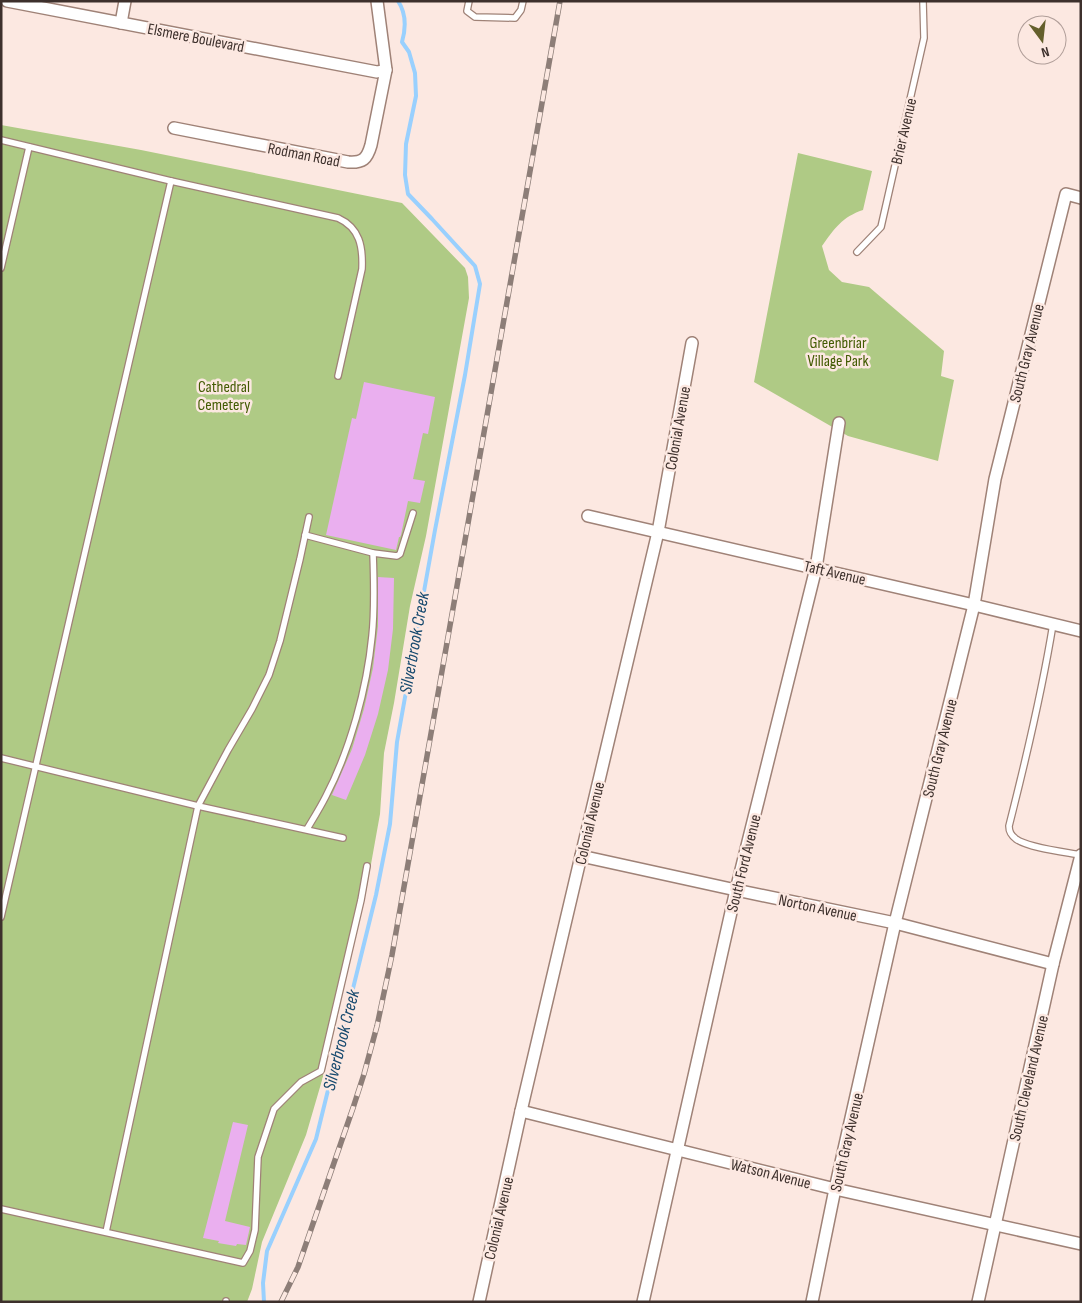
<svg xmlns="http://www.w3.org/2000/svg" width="1082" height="1303" font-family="'Sofia Sans Condensed',sans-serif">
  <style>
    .green { fill: #afca85 }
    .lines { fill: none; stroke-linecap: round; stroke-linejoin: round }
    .stream { stroke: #99d0fe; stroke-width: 4 }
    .building { fill: #eaafef }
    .lane-casing { stroke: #9f8277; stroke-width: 8 }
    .street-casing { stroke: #9f8277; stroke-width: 14 }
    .lane { stroke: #fff; stroke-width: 5.5 }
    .street { stroke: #fff; stroke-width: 11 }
    .rail-casing { stroke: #8d7e78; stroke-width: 5.5 }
    .rail { stroke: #fce8e1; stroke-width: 4; stroke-dasharray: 11; stroke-linecap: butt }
    .labels { text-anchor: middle; stroke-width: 5; stroke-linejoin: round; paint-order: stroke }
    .street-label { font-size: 16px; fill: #3d302c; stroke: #fce8e1 }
    .park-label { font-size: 16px; fill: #425b02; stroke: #fce8e1 }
    .water-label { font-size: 18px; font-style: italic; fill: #16496e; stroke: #fce8e1 }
  </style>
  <rect width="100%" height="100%" fill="#fce8e1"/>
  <!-- green -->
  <g class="green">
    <polygon points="1,125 141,150 402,203 465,268 468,277 469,298 426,536 410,606 394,703 384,753 380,814 366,892 325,1070 306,1135 262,1242 252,1289 247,1302 1,1302"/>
    <path d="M798,153L872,171L863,210C842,217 835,228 822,246L829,270L842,282L869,287L944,351L941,376L954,380L938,461L848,436L754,382Z"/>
  </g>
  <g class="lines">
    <!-- stream -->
    <path class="stream" d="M264,1302L263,1283L267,1251L316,1139L376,895L390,824L397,742L435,530L465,375L480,284L475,266L432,219L408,194L405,175L406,144L416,96L415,73L409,52L402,42C406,28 406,13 398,1"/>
  </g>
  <!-- building -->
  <g class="building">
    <polygon points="364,382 435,397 428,434 423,433 413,479 425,481 420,503 408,501 401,535 400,537 399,537 396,550 326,535 352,418 356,419"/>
    <polygon points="378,577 394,578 393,629 388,670 378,714 365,755 346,800 332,795 352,749 364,709 373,668 378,626"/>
    <polygon points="233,1122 248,1125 225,1221 250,1227 246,1245 237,1244 236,1246 218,1243 219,1241 203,1238"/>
  </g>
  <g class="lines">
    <defs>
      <g id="lane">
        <polyline points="469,1 467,11 475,17 515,18 521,10 523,1"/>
        <path d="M1,140L171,181L338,218C360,228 363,247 362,269L338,376"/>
        <polyline points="857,252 881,227 924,38 923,1"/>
        <polyline points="1,268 29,147"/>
        <polyline points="305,535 373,553 397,556 400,554 413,513"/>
        <path d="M1053,624C1042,692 1026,759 1009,826C1009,832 1011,835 1016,839C1028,848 1065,852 1081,855"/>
        <polyline points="1,758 198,806 343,838"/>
        <path d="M307,829C313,819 320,808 326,796C350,750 367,688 372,636C375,609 374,580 373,553"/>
        <polyline points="1,917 79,578 171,181"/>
        <polyline points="1,1209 243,1263 250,1251 255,1230 258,1157 274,1109 301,1082 321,1071 361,900 367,866"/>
        <polyline points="106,1232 198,806 228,750 252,709 269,675 280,641 300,559 309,517"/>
        <polyline points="226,1302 226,1301"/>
      </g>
      <g id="street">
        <polyline points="7,1 377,72 386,70"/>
        <polyline points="121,23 125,1"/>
        <path d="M174,128L348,162C363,163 367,159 371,145L386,70L377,1"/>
        <polyline points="588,516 974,605 1081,631"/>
        <polyline points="581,856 736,890 895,923 1053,964"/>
        <polyline points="521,1111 835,1189 1081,1244"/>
        <polyline points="479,1302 521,1111 581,856 658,532 692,343"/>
        <polyline points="643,1302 736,890 816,568 839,423"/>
        <polyline points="812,1302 835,1189 895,923 974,605 995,479 1066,194 1081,198"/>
        <polyline points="978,1302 1053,964 1081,855"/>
      </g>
    </defs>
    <!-- lane casing -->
    <use href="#lane" class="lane-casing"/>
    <!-- street casing -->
    <use href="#street" class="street-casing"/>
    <!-- lane -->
    <use href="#lane" class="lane"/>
    <!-- street -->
    <use href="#street" class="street"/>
    <defs>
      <polyline id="rail" points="281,1302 298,1267 353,1108 364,1074 377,1026 392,955 560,1"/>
    </defs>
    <!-- rail casing -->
    <use href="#rail" class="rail-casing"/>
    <!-- rail -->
    <use href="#rail" class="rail"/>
  </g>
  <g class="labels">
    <!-- street labels -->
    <g class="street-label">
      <text transform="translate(196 37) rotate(11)" y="6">Elsmere Boulevard</text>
      <text transform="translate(903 131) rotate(-77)" y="6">Brier Avenue</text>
      <text transform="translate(304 154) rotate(11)" y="6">Rodman Road</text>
      <text transform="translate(1026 353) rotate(-76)" y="6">South Gray Avenue</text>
      <text transform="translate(677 428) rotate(-80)" y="6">Colonial Avenue</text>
      <text transform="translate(835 572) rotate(13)" y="6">Taft Avenue</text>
      <text transform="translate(939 748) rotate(-76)" y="6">South Gray Avenue</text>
      <text transform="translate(589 823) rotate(-77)" y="6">Colonial Avenue</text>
      <text transform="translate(743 863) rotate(-76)" y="6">South Ford Avenue</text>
      <text transform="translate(818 907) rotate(12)" y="6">Norton Avenue</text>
      <text transform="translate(1028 1078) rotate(-77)" y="6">South Cleveland Avenue</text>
      <text transform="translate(846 1142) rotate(-77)" y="6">South Gray Avenue</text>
      <text transform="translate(771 1173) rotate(14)" y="6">Watson Avenue</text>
      <text transform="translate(498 1218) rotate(-77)" y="6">Colonial Avenue</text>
    </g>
    <!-- park labels -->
    <g class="park-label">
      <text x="838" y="348">Greenbriar<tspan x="838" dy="18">Village Park</tspan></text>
      <text x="224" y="392">Cathedral<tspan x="224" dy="18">Cemetery</tspan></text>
    </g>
    <!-- water labels -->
    <g class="water-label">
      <text transform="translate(414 643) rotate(-80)" y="6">Silverbrook Creek</text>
      <text transform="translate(341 1040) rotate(-76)" y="6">Silverbrook Creek</text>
    </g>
  </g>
  <!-- border -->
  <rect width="1082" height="1303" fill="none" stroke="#3d302c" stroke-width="5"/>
  <!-- north arrow -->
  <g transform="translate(1042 40) rotate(165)"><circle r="24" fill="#fce8e1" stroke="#b09e99"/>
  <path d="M0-4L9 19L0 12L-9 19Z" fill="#645f2b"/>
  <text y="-8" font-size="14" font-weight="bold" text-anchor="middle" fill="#3d302c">N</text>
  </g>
</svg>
